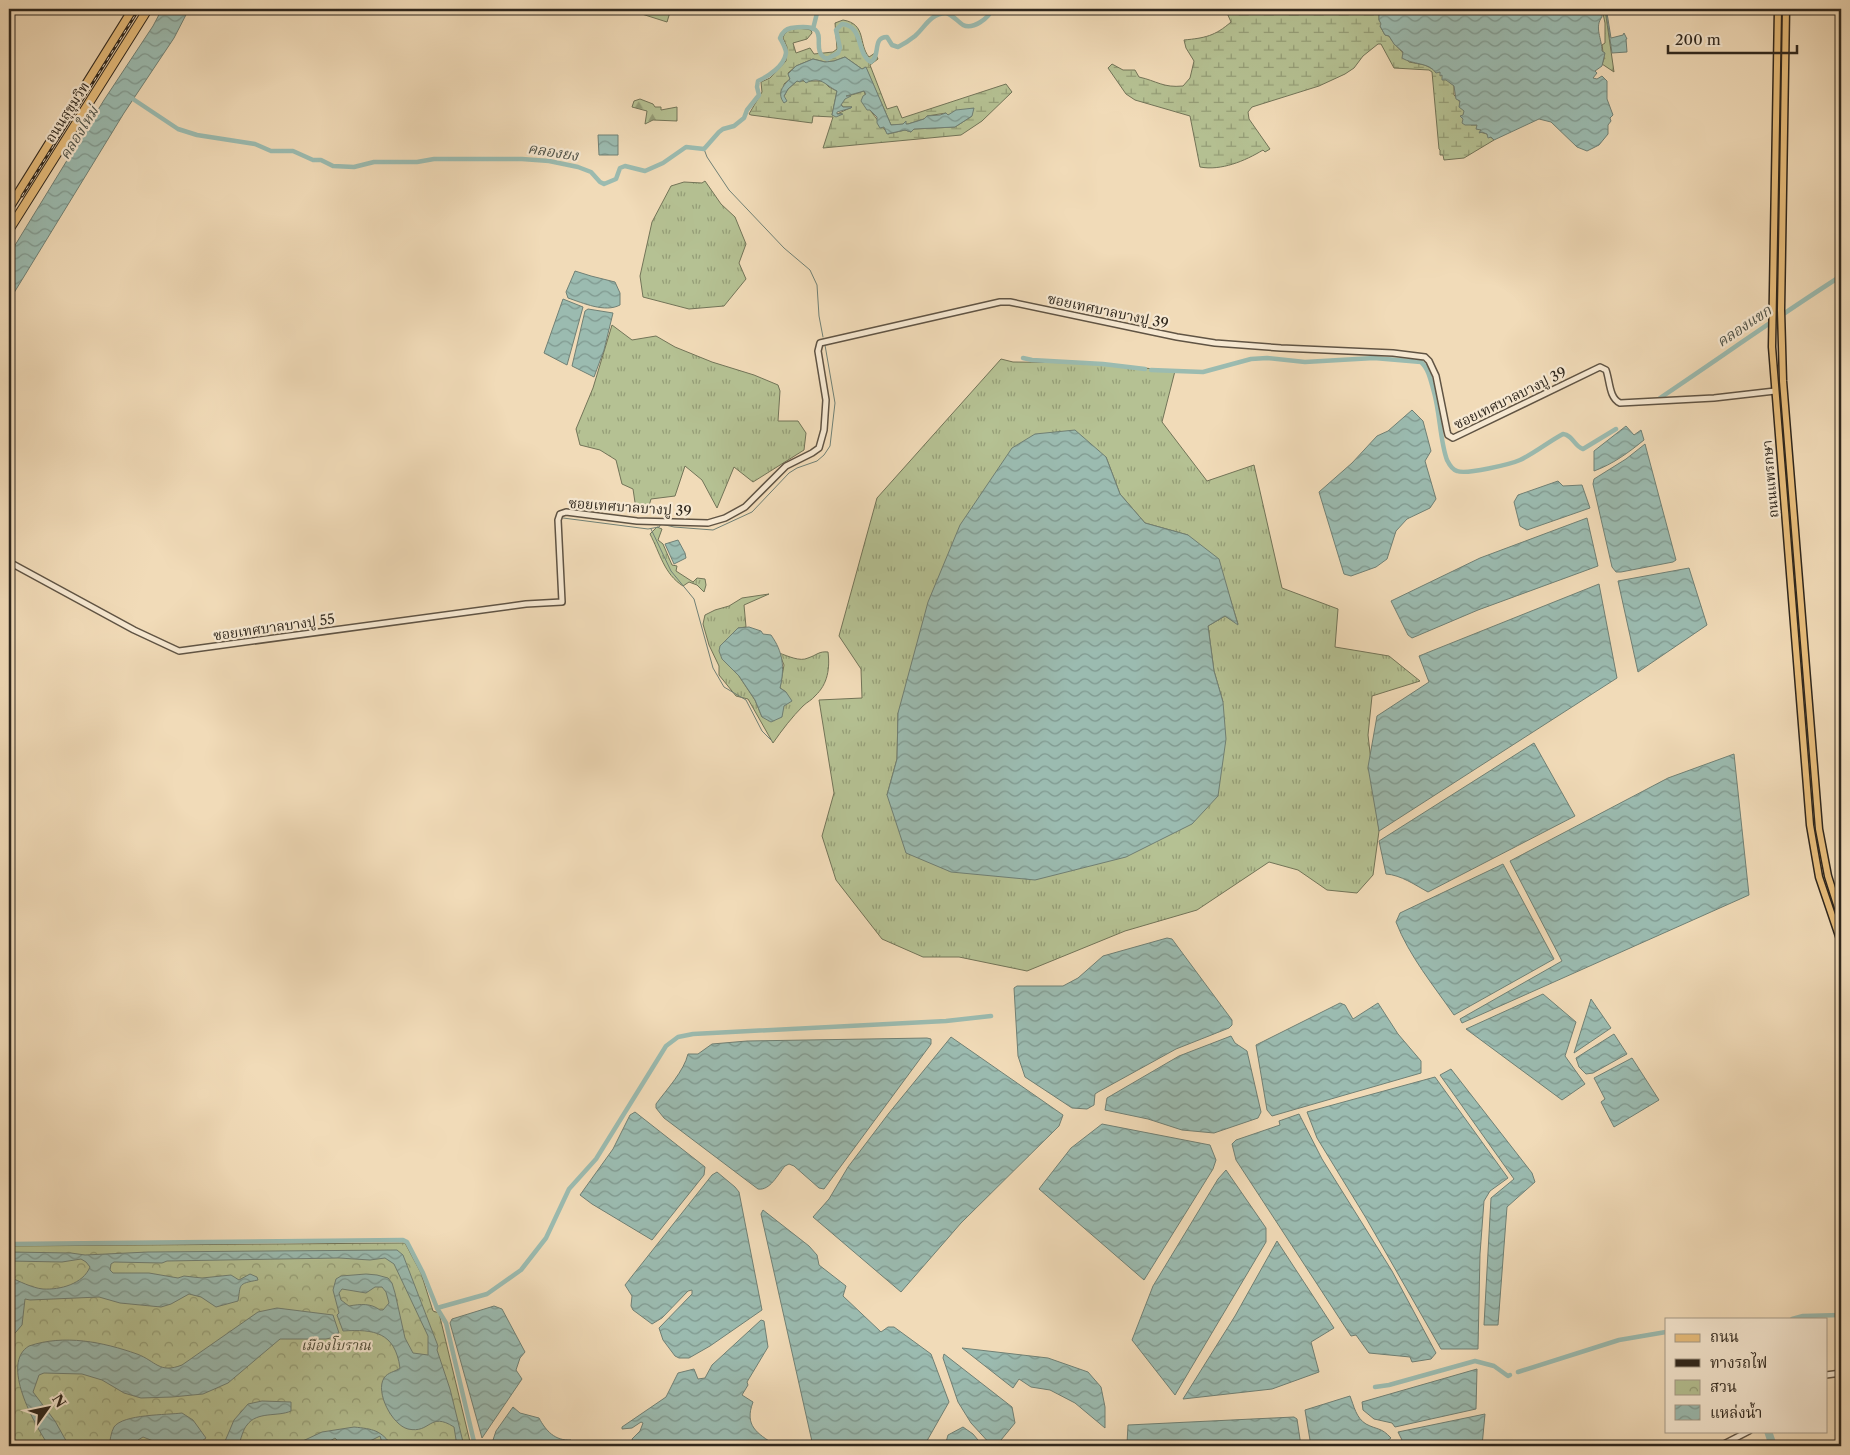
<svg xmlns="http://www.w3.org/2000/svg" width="1850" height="1455" font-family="'Libre Caslon Text','Noto Serif Thai',serif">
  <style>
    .grass { fill: url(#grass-tufts); stroke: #727458; fill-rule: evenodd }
    .forest { fill: url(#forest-firs); stroke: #727458 }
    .wetland { fill: url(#wetland-marsh); stroke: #727458; fill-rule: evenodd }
    .park { fill: url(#park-crowns); stroke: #727458 }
    .pitch { fill: #b5c193; stroke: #727458 }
    .water { fill: url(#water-waves); stroke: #708075; fill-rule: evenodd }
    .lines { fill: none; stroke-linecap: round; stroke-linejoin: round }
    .stream { stroke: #708075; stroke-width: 1 }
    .canal { stroke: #9bbbb0; stroke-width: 4.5 }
    .river { stroke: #9bbbb0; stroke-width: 8 }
    .minor-casing { stroke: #605444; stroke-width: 8 }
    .major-casing { stroke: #2f271d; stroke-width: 9 }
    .highway-casing { stroke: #2f271d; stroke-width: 10 }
    .minor { stroke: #f6e8d1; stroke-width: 5 }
    .major { stroke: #e8be7c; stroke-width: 6 }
    .highway { stroke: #e8be7c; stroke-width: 8 }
    .rail-casing { stroke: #2f271d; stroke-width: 3 }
    .rail { stroke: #f6e8d1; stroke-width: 1; stroke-dasharray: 4; stroke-linecap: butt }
    .labels { text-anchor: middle; stroke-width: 4.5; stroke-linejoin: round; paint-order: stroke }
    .street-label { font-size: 14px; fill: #2f271d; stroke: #f6e8d1 }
    .park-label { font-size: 14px; font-style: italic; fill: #504e3a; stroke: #f6e8d1 }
    .water-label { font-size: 15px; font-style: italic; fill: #4f5349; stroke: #f6e8d1 }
  </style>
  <defs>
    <pattern id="grass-tufts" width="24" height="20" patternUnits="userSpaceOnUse" patternTransform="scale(1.25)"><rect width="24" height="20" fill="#b5c193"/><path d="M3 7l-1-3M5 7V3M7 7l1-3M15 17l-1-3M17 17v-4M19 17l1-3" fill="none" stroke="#949d77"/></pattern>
    <pattern id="forest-firs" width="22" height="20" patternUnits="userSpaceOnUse" patternTransform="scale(1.25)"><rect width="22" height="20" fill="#b5c193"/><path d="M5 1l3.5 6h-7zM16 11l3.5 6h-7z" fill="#949d77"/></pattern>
    <pattern id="wetland-marsh" width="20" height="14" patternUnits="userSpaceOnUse" patternTransform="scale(1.25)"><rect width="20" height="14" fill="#b5c193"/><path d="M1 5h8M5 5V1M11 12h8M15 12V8" fill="none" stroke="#949d77"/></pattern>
    <pattern id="park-crowns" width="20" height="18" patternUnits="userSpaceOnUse" patternTransform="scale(1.25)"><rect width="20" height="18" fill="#b5c193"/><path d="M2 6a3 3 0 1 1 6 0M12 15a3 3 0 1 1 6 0" fill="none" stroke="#949d77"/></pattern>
    <pattern id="water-waves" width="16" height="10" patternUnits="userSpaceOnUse" patternTransform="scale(1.25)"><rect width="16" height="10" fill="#9bbbb0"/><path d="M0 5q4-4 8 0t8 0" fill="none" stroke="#7f988f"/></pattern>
  </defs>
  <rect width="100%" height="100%" fill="#f1dbb8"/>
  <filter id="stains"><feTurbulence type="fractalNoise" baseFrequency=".004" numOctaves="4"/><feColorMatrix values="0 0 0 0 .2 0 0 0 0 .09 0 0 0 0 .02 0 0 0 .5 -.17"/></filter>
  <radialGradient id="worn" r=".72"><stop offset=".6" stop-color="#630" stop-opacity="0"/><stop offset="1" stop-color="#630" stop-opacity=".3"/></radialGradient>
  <!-- grass -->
  <g class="grass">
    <polygon points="705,181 721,204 735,217 746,244 739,263 746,279 724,306 689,309 643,297 640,276 652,222 671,186 684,182 702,183"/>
    <polygon points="612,325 632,340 656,336 675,347 712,362 754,375 778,385 780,391 778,421 798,421 806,433 804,450 753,482 734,467 717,508 702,480 685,466 675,496 651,499 647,513 636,509 633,489 622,484 616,460 600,450 580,445 576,429 593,388"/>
    <path d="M1001,359L1013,362L1093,363L1175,371L1162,422L1207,481L1254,465L1282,588L1338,609L1335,647L1389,656L1420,681L1372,696L1368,735L1379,831L1373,875L1357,893L1327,890L1298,870L1269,862L1197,910L1125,931L1027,971L959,957H923L882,939L836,880L822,836L834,793L819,700L862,698L861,669L839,636L877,498ZM1106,457L1120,494L1145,523L1188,535L1228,592L1238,624L1225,616L1208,626L1214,671L1223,702L887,795L897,759L898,713Z"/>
    <path d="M657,527L662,529L658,540L663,544L672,565L677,566L676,571L693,582L697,578L705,579L706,585L704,592L697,585L689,582L683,586C664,574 660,553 650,534Z"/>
    <path d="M769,594L744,605L746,627L738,628L735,632L739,676L755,700L762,717L784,706L786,692L780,688L784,665L779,653C788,656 800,662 808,658C817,655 819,651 828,652C830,668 828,684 815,696C812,700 807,702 803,706C792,717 782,730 773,743L748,699L736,696L719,675V666L709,645L703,624L705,615L715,610L729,606L742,598Z"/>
  </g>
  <!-- forest -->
  <g class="forest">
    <polygon points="1602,9 1605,9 1614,72 1602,64 1604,59 1602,45 1605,43 1605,23"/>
    <polygon points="640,99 653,104 655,107 661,107 661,110 677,107 677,121 653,120 645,124 647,111 632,107 634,101"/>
  </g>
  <!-- wetland -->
  <g class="wetland">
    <path d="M1211,9H1379V20L1382,24L1380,26L1385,35L1389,36C1395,46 1403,51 1409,62L1425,65L1433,69L1440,72L1454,86V95C1462,103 1466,114 1471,125H1477L1481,128L1480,132L1487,134L1494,140L1464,158L1444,160L1443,155H1440V150L1439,149L1432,72L1429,70L1394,68L1381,44H1378L1363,56L1354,68L1345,74L1319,86L1252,107L1248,112L1249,119L1270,149L1265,152L1263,150C1245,161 1221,171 1200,167L1190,116L1135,100L1126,94L1108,68L1112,64L1123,70H1135L1139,77C1157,81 1163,88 1183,86L1190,78L1194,61L1186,48L1184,40C1205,38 1215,36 1231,22L1227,13L1214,11Z"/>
    <path d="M843,20C867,24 858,44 869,57L875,53L878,59L870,65L887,109L897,106L902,118L1006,84L1012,92L982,121L961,135L823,148L833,117L813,116L812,123L751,115L749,114L762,92L761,82L770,78L786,61L787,47L783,38C786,26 801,28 811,30L812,33L807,39L793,43L796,53L810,48L814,54L833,52L837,49L835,23ZM845,57L862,69L866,68L891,125L908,124L924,119L927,116L946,113L948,115L972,116L955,127L914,129L911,132L905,130L888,134L870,110L864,91L845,97L841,104L843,107H852L837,114H842L832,115L837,91L829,87L823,81H797L788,89L784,96V84L790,79L788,73L796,66L813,59L825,62L834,61Z"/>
  </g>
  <!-- park -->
  <polygon class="park" points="405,1243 421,1273 433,1311 439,1313 471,1446 9,1446 9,1246"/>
  <!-- pitch -->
  <polygon class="pitch" points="626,9 671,9 667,22"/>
  <!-- water -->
  <g class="water">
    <polygon points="162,9 189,9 174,38 124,113 9,301 9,255 104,100 153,26"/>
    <path d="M1379,9H1602V17C1594,27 1602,39 1602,51L1605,53L1602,66L1595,71L1597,73L1593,78L1597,79L1602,76L1607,81V99L1613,115L1610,118L1611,121L1608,125V134L1599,145L1587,151L1577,147L1551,122L1539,119L1494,140L1491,137L1488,138L1487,134L1482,132L1479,133L1481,130L1476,129L1477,125H1465L1462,123L1463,119L1460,116L1463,115L1464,111L1459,107L1460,101L1456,99L1454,86L1446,80H1442V75L1440,76V72L1436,73C1429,62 1413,65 1402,58L1403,52L1394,44L1389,36L1385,35L1380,26L1381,24L1379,20Z"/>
    <polygon points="1606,13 1607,13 1611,38 1623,35 1624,33 1627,39 1626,39 1627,52 1612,53"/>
    <path d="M845,57L862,69L866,67L891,125L903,124L906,121V124H908L924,119L927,116L940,115L946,113L948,115L956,110L974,108L972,116L955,127L914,129L911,132L905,130L887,134L884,127L880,128L877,123V117L870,110H867L861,101L863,96L866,94L864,91L846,96H851L845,99L841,105L843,107H852L851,108L837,112V114H843L836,117L832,115L837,91C825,85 820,75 806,83L803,80L800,82L797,81L788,89L784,96L787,101L784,103C777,94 782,86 790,79L788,74L796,66L813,59L825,62L834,61Z"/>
    <polygon points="598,135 618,135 618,155 599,155"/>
    <path d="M575,271L591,276L615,282L620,293V305C605,313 583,303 568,298L566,292Z"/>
    <polygon points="563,299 583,307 567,365 544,353"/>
    <polygon points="588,309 613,313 604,350 594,377 572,366 585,311"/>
    <polygon points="1412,410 1423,421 1431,451 1425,461 1436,499 1430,508 1407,519 1396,531 1387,559 1376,567 1351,576 1344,574 1319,492 1352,463 1377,436 1388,431"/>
    <path d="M1626,426L1634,435L1641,430L1644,440C1628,453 1613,464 1594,471V451Z"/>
    <polygon points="1075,430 1106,457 1120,494 1145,523 1188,535 1219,559 1238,625 1225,616 1208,626 1214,671 1223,702 1226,739 1218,796 1192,824 1126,857 1035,880 951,872 906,853 887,795 897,759 898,713 928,602 960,525 1012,448 1035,434"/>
    <polygon points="1645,444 1676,560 1673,562 1621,572 1616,572 1612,567 1593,484 1594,479 1626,459"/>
    <polygon points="1558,481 1563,486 1582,485 1590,508 1527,530 1520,526 1514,502 1518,495"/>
    <polygon points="1587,518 1598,566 1478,610 1412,638 1408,635 1391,601 1480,558"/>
    <polygon points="678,540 685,553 686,558 674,564 665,544"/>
    <polygon points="1689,568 1707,625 1638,672 1618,581"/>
    <polygon points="1599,584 1617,678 1379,831 1368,767 1377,716 1429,682 1419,656"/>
    <path d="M749,627L761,631L763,634L771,635C783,652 785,667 780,688L786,692L792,701L784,706L782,717L771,722L762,717L755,700L739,676L722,659L719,651L720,646L738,628Z"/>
    <path d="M1534,743L1575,816L1428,892C1415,885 1401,875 1386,874L1379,841Z"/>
    <polygon points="1734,754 1749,895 1462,1023 1460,1019 1562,961 1510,861 1668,778"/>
    <path d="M1503,864L1554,959L1454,1015C1434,986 1409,956 1396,922L1400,913Z"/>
    <polygon points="1167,938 1172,939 1232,1020 1232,1025 1229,1028 1176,1049 1098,1092 1095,1094 1094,1105 1087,1109 1072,1108 1025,1077 1018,1056 1014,988 1017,986 1063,986 1078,978 1103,956"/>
    <polygon points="1543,994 1576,1022 1565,1056 1585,1084 1562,1100 1466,1029"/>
    <polygon points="1591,999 1611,1028 1574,1053"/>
    <polygon points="1340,1003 1345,1005 1353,1019 1378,1003 1398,1034 1421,1061 1421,1073 1272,1116 1267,1110 1256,1045"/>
    <polygon points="1614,1034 1627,1054 1593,1073 1586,1074 1579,1067 1576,1058"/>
    <polygon points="1231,1036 1235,1043 1247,1051 1261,1112 1258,1118 1214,1133 1182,1130 1148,1119 1105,1110 1107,1098 1179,1056"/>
    <polygon points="951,1037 1063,1115 1059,1126 961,1223 901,1292 813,1217 829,1199 848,1167 889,1113"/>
    <path d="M927,1038L931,1039V1044L824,1189L819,1188L794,1166L789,1164L785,1166C778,1174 770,1191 758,1189L664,1118L656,1108V1104C667,1089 684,1071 688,1054H698L712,1044L747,1041Z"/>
    <polygon points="1632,1058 1659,1100 1614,1127 1601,1102 1605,1099 1594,1078"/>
    <polygon points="1451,1069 1532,1173 1535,1182 1507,1207 1498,1325 1484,1325 1491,1198 1514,1179 1440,1075"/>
    <polygon points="1435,1077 1508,1178 1490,1191 1484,1201 1480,1254 1478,1349 1441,1349 1366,1218 1317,1138 1307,1112"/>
    <polygon points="635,1112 705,1167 704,1175 652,1240 592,1204 580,1195 613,1149 630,1115"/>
    <polygon points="1299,1114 1322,1159 1392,1271 1436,1353 1431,1359 1412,1362 1410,1357 1369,1353 1356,1335 1351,1336 1236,1160 1232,1144 1236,1140 1280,1125 1279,1121"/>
    <polygon points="1102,1124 1210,1145 1216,1160 1213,1169 1144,1280 1039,1189 1071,1148"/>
    <polygon points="1226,1170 1266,1228 1266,1242 1175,1395 1132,1340 1153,1286 1218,1179"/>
    <polygon points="717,1172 735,1187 739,1192 762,1310 710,1346 689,1358 679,1358 675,1356 663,1340 659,1328 692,1294 692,1290 688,1291 662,1318 652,1324 633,1310 631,1306 632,1296 625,1285 712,1175"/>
    <polygon points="763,1210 809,1246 817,1255 819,1265 846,1286 843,1296 881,1332 888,1327 894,1327 931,1354 949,1402 924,1446 813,1446 761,1214"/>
    <polygon points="1277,1241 1334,1328 1311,1342 1319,1372 1272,1389 1183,1399 1235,1316"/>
    <path d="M397,1250L403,1255L438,1346L437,1350L450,1389L464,1446H457L454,1427C429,1411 431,1434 408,1429C392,1425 375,1392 384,1378C388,1372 395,1372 400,1368C395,1332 374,1329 343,1331L337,1315L339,1313L333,1290L336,1279L341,1276L366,1274L377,1275L388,1278L392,1283L395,1293L405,1338L413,1353L428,1355V1336L394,1264L385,1258L370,1260L339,1258L167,1261L162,1263L114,1262L111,1264L110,1270L113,1273H149L178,1278L184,1276L202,1278L231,1275L239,1280L250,1274L257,1277L258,1280C237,1284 241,1284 238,1301L216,1307L201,1297L189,1294L171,1304L161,1307L120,1303L99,1297L30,1300L25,1299L22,1325L9,1340V1277C19,1281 32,1288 43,1289C60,1290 83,1284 90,1267L86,1262L81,1259L62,1262L9,1261V1252L71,1253L85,1255L148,1252ZM375,1287H382L386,1292L389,1303L383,1310H380C371,1303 360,1304 349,1306L341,1300L339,1293L342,1289L366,1293Z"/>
    <polygon points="494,1306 502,1309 525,1352 520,1358 516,1370 522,1379 482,1438 450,1323 452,1319"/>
    <path d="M277,1308L333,1315L339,1333L335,1337L326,1339H280L228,1383L203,1394L172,1397L141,1398L124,1393L102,1380L82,1374L44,1373L39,1375L33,1392L55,1421L69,1446H49C34,1424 0,1363 29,1346C64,1334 103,1342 137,1354C156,1361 159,1374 182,1365L258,1312Z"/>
    <path d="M761,1320L764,1321L768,1347L747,1382L748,1385L742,1395L753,1402C744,1426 757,1433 775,1445L774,1446H634L632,1439L640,1431L643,1423L641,1422L632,1428L622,1429V1427L666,1397L678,1373L694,1369L698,1379L705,1378L712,1365Z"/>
    <polygon points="962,1348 1048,1358 1088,1372 1101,1387 1105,1407 1105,1428 1075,1403 1050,1390 1031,1387 1019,1379 1013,1388"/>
    <polygon points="944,1354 1012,1407 1015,1423 1001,1440 1005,1446 992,1446 971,1423 958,1402 943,1358"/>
    <polygon points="1477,1369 1476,1409 1395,1427 1392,1423 1374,1419 1363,1410 1362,1402"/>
    <path d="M1350,1396C1354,1406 1356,1418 1366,1424C1377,1430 1381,1427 1391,1438L1380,1446H1311L1305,1410Z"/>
    <path d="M262,1401L291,1402V1411C278,1417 257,1411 247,1425C243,1429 241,1440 238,1446H223L234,1420L248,1404Z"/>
    <path d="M513,1407L520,1413L539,1418C546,1431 555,1441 571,1440L570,1446H491L496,1431Z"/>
    <path d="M182,1413L193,1420L206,1438L202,1441V1446H161L156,1442L143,1437L138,1440L135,1446H109C110,1441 111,1432 114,1427C123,1414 167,1415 182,1413Z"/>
    <polygon points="1485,1414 1482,1446 1405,1446 1398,1432"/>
    <polygon points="1294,1417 1297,1419 1301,1446 1129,1446 1127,1444 1128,1425"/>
    <path d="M354,1427C373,1429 381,1430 392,1446H383L380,1436L360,1446L342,1445L335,1438L322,1446H292L322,1432Z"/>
    <polygon points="963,1427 973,1434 983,1446 945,1446 948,1435"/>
  </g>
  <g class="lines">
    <!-- stream -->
    <g class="stream">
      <polyline points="704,149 707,157 729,190 784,248 810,270 817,285 819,316 823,337"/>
      <polyline points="563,518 648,529 659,527 661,524 674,527 713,530 752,512 789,473 797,468 817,461 824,455 830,446 835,403 825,345"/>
      <polyline points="651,529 671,571 694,599 713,668 724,687 746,700 762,731 772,741"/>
    </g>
    <!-- canal -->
    <g class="canal">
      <polyline points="813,29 818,9"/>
      <path d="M130,97L178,129L197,135L255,144L271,151H293L313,160H321L333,166L354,167L374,162H417L434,159H522L549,161L578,167L591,172L600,182L604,184L616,179L620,168L625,166L645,171L663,163L686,147L704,149L719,132L723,129L734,126L744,118L747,110L759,95L757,87L758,81C769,76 784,66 786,53C786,48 782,42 780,38C782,33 785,29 791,28C838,21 806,50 827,59L838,53L840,48L836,30L842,24C864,26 856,54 871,62C881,55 872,37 887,37L892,45L898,47C904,44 910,40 915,36C926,26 930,14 946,13C953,15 957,21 963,25C973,30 989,18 992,9"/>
      <polyline points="1023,358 1032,360 1103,364 1145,369"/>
      <path d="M1151,370L1203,372L1251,359L1267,358L1305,362L1374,358L1421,362C1429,369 1431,382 1434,392C1440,413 1440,441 1447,460C1449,464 1453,470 1457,471C1466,475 1511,464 1520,460C1535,453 1548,442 1563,434C1573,435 1574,446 1583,449L1616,429"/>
      <path d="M1660,398C1721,357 1780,315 1841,276"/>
      <polyline points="9,1244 403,1240 407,1242 423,1273 437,1308 446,1323 475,1446"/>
      <polyline points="437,1308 487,1294 521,1270 546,1238 569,1189 596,1159 666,1046 678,1037 693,1034 946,1021 991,1016"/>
      <polyline points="1792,1319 1803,1316 1841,1315"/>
      <polyline points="1518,1372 1619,1340 1666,1332"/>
      <polyline points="1375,1387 1389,1385 1475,1361 1494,1366 1508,1376 1510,1375"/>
    </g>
    <!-- river -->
    <polyline class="river" points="1768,1431 1773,1446"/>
    <defs>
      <g id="minor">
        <path d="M9,562L134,630L179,651L526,604L562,602L558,520L560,514L566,512L637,521L708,523L725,518L745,507L786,466L812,453L819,448L824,430L826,400L818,351L820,343L1000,302H1010L1177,337L1215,343L1281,348L1393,353L1425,357L1429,361L1436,376L1447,431L1448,435L1453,438L1600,367L1606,370C1610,381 1609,398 1620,403L1714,398L1775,391"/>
        <polyline points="1826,1375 1841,1373"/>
        <polyline points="1720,1446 1749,1431"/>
      </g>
      <g id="major">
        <polyline points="1778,9 1772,347 1810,825 1819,877 1841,942"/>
        <polyline points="1786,9 1781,310 1783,381 1819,829 1828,876 1841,917"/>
      </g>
      <g id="highway">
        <polyline points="9,208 133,9"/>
        <polyline points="9,230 148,9"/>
      </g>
    </defs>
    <!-- minor casing -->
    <use href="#minor" class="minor-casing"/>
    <!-- major casing -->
    <use href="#major" class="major-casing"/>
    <!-- highway casing -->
    <use href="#highway" class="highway-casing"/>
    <!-- minor -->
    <use href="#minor" class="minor"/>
    <!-- major -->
    <use href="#major" class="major"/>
    <!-- highway -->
    <use href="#highway" class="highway"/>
    <defs>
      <polyline id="rail" points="22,196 139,9"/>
    </defs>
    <!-- rail casing -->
    <use href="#rail" class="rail-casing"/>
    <!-- rail -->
    <use href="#rail" class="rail"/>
  </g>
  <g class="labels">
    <!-- street labels -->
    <g class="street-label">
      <text transform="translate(67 112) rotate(-57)" y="5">ถนนสุขุมวิท</text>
      <text transform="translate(1108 311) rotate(12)" y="5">ซอยเทศบาลบางปู 39</text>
      <text transform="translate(1510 398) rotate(-26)" y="5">ซอยเทศบาลบางปู 39</text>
      <text transform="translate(1770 479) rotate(-95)" y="5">ถนนแพรกษา</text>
      <text transform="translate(630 507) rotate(4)" y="5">ซอยเทศบาลบางปู 39</text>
      <text transform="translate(274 627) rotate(-8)" y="5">ซอยเทศบาลบางปู 55</text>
    </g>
    <!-- park labels -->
    <g class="park-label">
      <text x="336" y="1350">เมืองโบราณ</text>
    </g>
    <!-- water labels -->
    <g class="water-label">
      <text transform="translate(79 133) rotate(-58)" y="5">คลองใหม่</text>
      <text transform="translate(553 152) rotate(9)" y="5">คลองยง</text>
      <text transform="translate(1744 326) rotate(-34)" y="5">คลองแขก</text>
    </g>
  </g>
  <!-- margin -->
  <rect width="1850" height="1455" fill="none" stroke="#f1dbb8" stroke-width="30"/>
  <rect x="10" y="10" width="1830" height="1435" fill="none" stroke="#2f271d" stroke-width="2.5"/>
  <rect x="15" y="15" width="1820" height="1425" fill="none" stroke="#2f271d"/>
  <!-- legend -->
  <rect x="1665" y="1318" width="162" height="115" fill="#f6e8d1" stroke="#a69b89"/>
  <rect x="1675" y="1334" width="25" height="8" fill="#e8be7c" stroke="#a69b89"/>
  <text x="1710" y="1342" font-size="15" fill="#2f271d">ถนน</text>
  <rect x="1675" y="1359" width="25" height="8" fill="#2f271d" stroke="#a69b89"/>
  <text x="1710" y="1368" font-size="15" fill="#2f271d">ทางรถไฟ</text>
  <rect x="1675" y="1380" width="25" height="15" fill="url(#park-crowns)" stroke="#a69b89"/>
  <text x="1710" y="1392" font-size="15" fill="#2f271d">สวน</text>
  <rect x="1675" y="1405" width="25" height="15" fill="url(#water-waves)" stroke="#a69b89"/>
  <text x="1710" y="1418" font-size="15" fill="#2f271d">แหล่งน้ำ</text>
  <!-- north arrow -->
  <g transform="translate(48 1408) rotate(57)" stroke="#f6e8d1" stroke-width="4" paint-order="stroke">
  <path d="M0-4L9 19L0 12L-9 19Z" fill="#2f271d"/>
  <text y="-8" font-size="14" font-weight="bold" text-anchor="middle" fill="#2f271d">N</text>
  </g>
  <!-- scale -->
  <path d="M1668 45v8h129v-8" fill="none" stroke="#2f271d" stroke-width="2.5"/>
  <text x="1675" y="45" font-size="15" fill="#2f271d" stroke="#f6e8d1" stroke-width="4" paint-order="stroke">200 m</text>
  <rect width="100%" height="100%" filter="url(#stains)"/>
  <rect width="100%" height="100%" fill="url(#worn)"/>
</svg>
